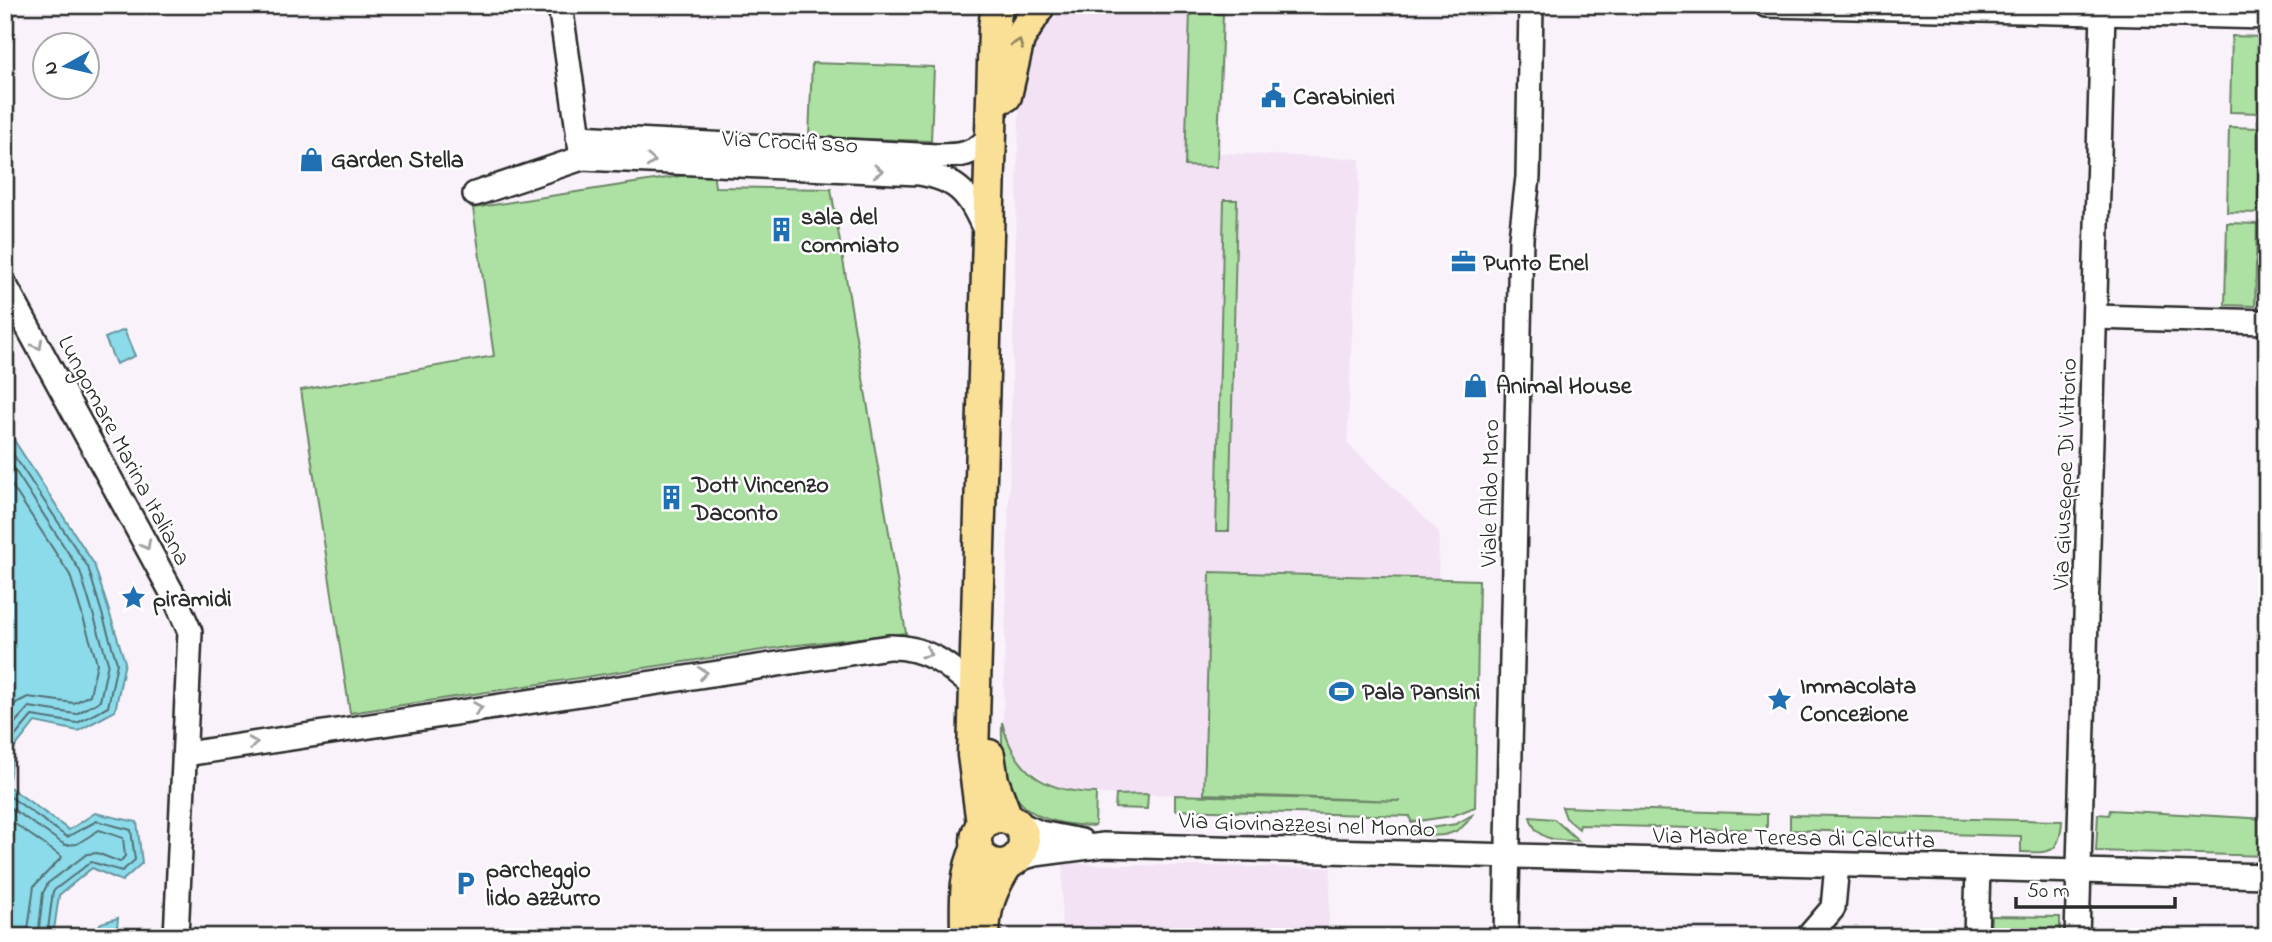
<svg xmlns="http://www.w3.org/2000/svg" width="2272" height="942" font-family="'Indie Flower',sans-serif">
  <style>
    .built { fill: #f2e2f4 }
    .green { fill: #ade1a3; stroke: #6c8667; stroke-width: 2 }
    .water { fill: #8cdbea; stroke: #65959e; stroke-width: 2 }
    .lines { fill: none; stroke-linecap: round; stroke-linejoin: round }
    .shore { stroke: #527177; stroke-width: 2 }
    .minor-casing { stroke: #2b2b2b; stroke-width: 28 }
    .major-casing { stroke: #2b2b2b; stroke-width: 35 }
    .minor { stroke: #fff; stroke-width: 23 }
    .major { stroke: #fadf96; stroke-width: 30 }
    .oneway { stroke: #928560 }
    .oneway2 { stroke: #a0a0a0 }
    .labels { text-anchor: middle; stroke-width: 5; stroke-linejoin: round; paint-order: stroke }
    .poi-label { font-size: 24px; font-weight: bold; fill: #2b2b2b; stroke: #fff; text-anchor: start }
    .street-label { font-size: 24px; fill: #2b2b2b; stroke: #fff }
  </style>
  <rect width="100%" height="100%" fill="#f9f2fa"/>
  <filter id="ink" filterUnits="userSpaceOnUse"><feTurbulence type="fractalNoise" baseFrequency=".0143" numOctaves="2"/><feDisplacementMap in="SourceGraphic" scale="14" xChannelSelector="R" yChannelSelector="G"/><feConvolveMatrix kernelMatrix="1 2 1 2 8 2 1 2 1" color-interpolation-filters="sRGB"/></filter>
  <g filter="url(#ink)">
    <!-- built -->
    <g class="built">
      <polygon points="1083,5 1225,8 1220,153 1360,159 1347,443 1439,532 1438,579 1210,572 1204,794 1115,795 1058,789 1024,766 1007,740 1003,722 1020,82 1037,34 1058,15"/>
      <polygon points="1063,864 1331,868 1328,937 1061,937"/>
    </g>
    <!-- green -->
    <g class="green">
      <polygon points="1190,12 1223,14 1217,167 1185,166"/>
      <polygon points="2232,36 2263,37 2261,113 2230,112"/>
      <polygon points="812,63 934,67 931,141 809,137"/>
      <polygon points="2229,127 2260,128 2258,213 2227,212"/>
      <polygon points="713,171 715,187 831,189 906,633 789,646 350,713 301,390 494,356 473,208"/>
      <polygon points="1224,200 1237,200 1229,531 1216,531"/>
      <polygon points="2227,223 2257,224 2255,306 2225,305"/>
      <polygon points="1210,572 1479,580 1475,807 1452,816 1411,822 1410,816 1175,810 1175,795 1401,801 1204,794"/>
      <path d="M1002,722C1015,773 1045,792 1096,793L1095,826C1018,824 1000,795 1002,722Z"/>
      <polygon points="1148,794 1147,809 1115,808 1116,795"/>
      <polygon points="1562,807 1767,814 1767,830 1580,825 1579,829 1566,818"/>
      <polygon points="2110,810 2267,819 2267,856 2096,851 2098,814 2109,815"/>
      <path d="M1472,815C1458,840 1435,836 1410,835L1411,831L1456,824Z"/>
      <path d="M1790,815L2062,821C2060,854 2050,853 2021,852V836L1790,830Z"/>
      <path d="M1530,817L1554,819L1579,841C1558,840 1536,842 1530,817Z"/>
      <polygon points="1991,916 2060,917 2060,937 1990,937"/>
    </g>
    <!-- water -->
    <g class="water">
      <polygon points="124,330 135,356 116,364 105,338"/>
      <polygon points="5,434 12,437 94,564 125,662 115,711 78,731 35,722 13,750 8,786 69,830 95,813 137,822 142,863 122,881 92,868 59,895 53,937 5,937"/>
      <polygon points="118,918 116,937 90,937 101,923"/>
    </g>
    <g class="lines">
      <!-- shore -->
      <g class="shore">
        <polyline points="5,442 88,567 117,663 108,707 77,723 32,716 7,746 5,753"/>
        <polyline points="5,455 80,571 108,663 100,701 76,714 29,707 5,734"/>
        <polyline points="5,475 70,575 97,663 90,695 74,703 28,697 16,703 5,717"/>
        <polyline points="5,793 67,837 97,821 131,830 135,860 122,871 91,862 53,891 47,937"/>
        <polyline points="5,804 65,845 77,844 99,830 123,838 125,856 120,862 97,853 87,854 48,883 43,893 38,937"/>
        <polyline points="5,817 62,857 34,886 27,937"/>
      </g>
      <defs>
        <g id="minor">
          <polyline points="560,5 581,151"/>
          <polyline points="1766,5 2267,17"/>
          <path d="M578,137L937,156C961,156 973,155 990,137"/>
          <path d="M475,194L582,158L919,173C962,180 970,197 987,234"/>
          <polyline points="5,285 176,600 190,632 176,937"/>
          <polyline points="2095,317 2267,322"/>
          <path d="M186,754L889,647C926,646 948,665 975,688"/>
          <polyline points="1015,822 1040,833 1081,841"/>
          <polyline points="1015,860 1035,854 1104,845 2267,876"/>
          <polyline points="1506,937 1521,238 1528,177 1531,5"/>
          <polyline points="1808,937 1833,908 1837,865"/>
          <polyline points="1976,937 1978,868"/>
          <polyline points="2077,937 2103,12"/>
        </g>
        <g id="major">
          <polyline points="1006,96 1019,39 1038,8"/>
          <polyline points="989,755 993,781 1007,818"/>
          <circle cx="1000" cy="841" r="24"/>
          <polyline points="982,824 973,755 994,28 997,5"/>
          <path d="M966,937C966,907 963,875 977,848"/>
          <path d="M984,937C984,908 992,888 1007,865"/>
        </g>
      </defs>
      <!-- minor casing -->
      <use href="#minor" class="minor-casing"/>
      <!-- major casing -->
      <use href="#major" class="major-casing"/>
      <!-- minor -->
      <use href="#minor" class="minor"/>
      <!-- major -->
      <use href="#major" class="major"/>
    </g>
    <!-- one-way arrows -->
    <defs><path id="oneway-chevron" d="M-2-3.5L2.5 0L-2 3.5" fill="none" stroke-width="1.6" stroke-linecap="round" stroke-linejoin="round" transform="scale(1.75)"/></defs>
    <use class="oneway" href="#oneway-chevron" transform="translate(1018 44) rotate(-69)"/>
    <g class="oneway2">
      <use href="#oneway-chevron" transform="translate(651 161) rotate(3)"/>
      <use href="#oneway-chevron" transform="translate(878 171) rotate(3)"/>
      <use href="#oneway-chevron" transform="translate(38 345) rotate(61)"/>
      <use href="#oneway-chevron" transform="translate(146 545) rotate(62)"/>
      <use href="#oneway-chevron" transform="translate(927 653) rotate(25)"/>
      <use href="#oneway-chevron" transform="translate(703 673) rotate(-8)"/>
      <use href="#oneway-chevron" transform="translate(478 708) rotate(-9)"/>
      <use href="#oneway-chevron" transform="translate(253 743) rotate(-9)"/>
    </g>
  </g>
  <!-- icons -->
  <defs>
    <symbol id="civic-bare" viewBox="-9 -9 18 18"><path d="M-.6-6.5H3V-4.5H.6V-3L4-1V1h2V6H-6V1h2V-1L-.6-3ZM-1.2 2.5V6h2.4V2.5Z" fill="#1f6fb2" stroke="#fff" stroke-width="2.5" paint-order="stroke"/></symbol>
    <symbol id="shop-bare" viewBox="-9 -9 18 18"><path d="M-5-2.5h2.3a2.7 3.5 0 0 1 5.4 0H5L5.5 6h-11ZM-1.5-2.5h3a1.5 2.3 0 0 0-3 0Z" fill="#1f6fb2" stroke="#fff" stroke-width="2.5" paint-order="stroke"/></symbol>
    <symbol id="building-bare" viewBox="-9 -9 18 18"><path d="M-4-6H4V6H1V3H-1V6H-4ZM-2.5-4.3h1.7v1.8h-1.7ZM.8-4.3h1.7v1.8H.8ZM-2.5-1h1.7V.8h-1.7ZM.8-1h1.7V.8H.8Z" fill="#1f6fb2" stroke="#fff" stroke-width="2.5" paint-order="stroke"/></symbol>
    <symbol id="office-bare" viewBox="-9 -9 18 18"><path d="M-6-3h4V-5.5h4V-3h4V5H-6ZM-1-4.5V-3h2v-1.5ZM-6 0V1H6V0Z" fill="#1f6fb2" stroke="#fff" stroke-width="2.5" paint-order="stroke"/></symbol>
    <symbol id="sight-bare" viewBox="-9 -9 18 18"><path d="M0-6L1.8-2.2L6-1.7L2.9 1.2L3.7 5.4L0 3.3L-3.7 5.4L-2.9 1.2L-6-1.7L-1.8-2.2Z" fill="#1f6fb2" stroke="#fff" stroke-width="2.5" paint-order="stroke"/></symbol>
    <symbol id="stadium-bare" viewBox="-9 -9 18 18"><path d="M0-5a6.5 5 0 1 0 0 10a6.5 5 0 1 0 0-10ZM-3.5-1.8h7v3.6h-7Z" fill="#1f6fb2" stroke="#fff" stroke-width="2.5" paint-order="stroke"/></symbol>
    <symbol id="parking-bare" viewBox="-9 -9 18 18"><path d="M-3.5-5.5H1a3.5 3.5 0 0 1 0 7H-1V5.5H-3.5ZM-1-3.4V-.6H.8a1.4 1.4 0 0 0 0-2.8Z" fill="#1f6fb2" stroke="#fff" stroke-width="2.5" paint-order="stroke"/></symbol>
  </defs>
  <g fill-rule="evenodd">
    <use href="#civic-bare" x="1256" y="78" width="35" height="35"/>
    <use href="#shop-bare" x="294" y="142" width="35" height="35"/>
    <use href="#building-bare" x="764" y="212" width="35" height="35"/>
    <use href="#office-bare" x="1446" y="244" width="35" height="35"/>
    <use href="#shop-bare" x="1458" y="368" width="35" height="35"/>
    <use href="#building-bare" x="654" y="480" width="35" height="35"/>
    <use href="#sight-bare" x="116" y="580" width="35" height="35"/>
    <use href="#stadium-bare" x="1324" y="674" width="35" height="35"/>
    <use href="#sight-bare" x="1762" y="682" width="35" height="35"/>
    <use href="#parking-bare" x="448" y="866" width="35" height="35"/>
  </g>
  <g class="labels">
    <!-- poi labels -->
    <g class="poi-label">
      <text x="1293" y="104">Carabinieri</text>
      <text x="331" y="167">Garden Stella</text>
      <text x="801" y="224">sala del<tspan x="801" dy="28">commiato</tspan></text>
      <text x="1483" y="270">Punto Enel</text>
      <text x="1496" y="393">Animal House</text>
      <text x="692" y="492">Dott Vincenzo<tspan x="692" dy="28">Daconto</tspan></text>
      <text x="153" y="606">piramidi</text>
      <text x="1800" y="693">Immacolata<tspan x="1800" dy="28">Concezione</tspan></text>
      <text x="1362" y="699">Pala Pansini</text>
      <text x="486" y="877">parcheggio<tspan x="486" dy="28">lido azzurro</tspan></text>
    </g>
    <!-- street labels -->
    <g class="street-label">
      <text transform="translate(790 141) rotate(3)" y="8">Via Crocifisso</text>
      <text transform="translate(125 450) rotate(62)" y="8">Lungomare Marina Italiana</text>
      <text transform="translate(2064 474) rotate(-88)" y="8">Via Giuseppe Di Vittorio</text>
      <text transform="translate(1489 493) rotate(-89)" y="8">Viale Aldo Moro</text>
      <text transform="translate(1307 824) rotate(2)" y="8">Via Giovinazzesi nel Mondo</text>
      <text transform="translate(1794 837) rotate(1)" y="8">Via Madre Teresa di Calcutta</text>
    </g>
  </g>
  <!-- margin -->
  <rect width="2272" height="942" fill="none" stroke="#fff" stroke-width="28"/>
  <rect x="14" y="14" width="2244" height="914" fill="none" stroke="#2b2b2b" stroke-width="2.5" filter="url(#ink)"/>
  <!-- north arrow -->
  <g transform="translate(66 66) rotate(262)"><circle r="33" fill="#ffffff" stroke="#aaaaaa" stroke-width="2"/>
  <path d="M0-5L12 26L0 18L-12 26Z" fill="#1f6fb2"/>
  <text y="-10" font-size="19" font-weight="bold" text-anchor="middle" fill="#2b2b2b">N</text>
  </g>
  <!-- scale -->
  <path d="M2016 897v10h159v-10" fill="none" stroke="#2b2b2b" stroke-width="3.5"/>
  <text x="2027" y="897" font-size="21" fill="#2b2b2b" stroke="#ffffff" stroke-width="5" paint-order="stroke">50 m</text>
</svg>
